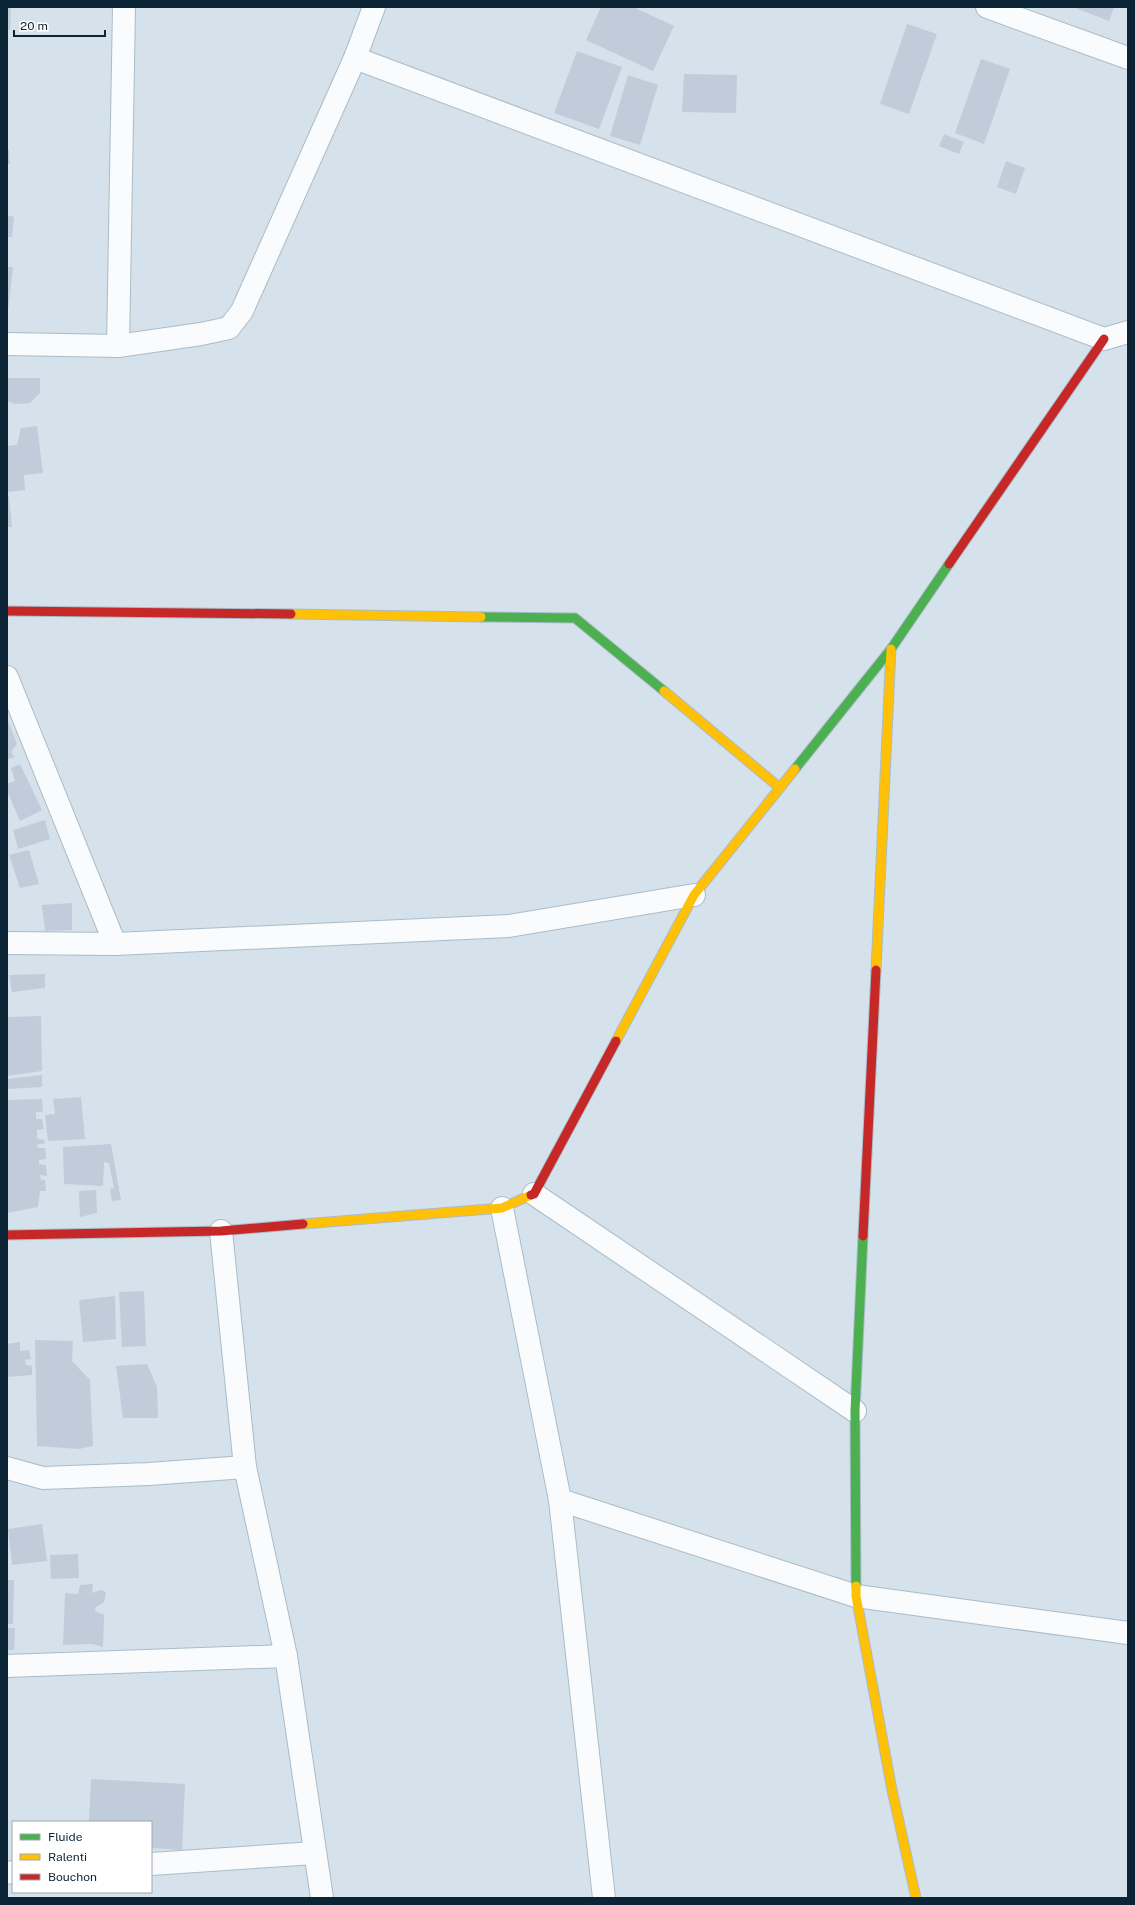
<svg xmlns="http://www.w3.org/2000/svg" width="1135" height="1905" font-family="'Public Sans',sans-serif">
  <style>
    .building { fill: #c0ccda }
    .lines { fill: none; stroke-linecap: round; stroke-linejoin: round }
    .street-casing { stroke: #aabcc8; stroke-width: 24 }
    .fast-casing { stroke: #aabcc8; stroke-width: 11 }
    .slow-casing { stroke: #aabcc8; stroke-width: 11 }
    .jam-casing { stroke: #aabcc8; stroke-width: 11 }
    .street { stroke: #f9fbfc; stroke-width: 22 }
    .fast { stroke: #4caf50; stroke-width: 9 }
    .slow { stroke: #ffc107; stroke-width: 9 }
    .jam { stroke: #c62828; stroke-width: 9 }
  </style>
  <rect width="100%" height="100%" fill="#d5e2eb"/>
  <!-- building -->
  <g class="building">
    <polygon points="7,7 11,7 10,30 7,29"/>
    <polygon points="601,7 633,7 674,26 653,71 586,40"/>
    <polygon points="1073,7 1114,7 1109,21"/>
    <polygon points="907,24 937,34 909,114 880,104"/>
    <polygon points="577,51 622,67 599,129 554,113"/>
    <polygon points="981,59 1010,69 984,144 955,133"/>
    <polygon points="684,74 737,75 736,113 682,112"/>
    <polygon points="628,75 658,85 640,145 610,136"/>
    <polygon points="944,134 964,142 959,154 939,146"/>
    <polygon points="7,149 9,150 10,164 7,164"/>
    <polygon points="1006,161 1025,168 1016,194 997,187"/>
    <polygon points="7,215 14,217 12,237 7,237"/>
    <polygon points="7,267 13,267 8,311 7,311"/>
    <polygon points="7,378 40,378 40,393 30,403 15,404 7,401"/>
    <polygon points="37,426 43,473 24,475 25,490 7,492 7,446 17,445 21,428"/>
    <polygon points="7,496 9,496 12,527 7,527"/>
    <polygon points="7,718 17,744 11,752 15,757 7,759"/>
    <polygon points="20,764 42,810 20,821 7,791 7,784 15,781 11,768"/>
    <polygon points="45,820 50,839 18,849 13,830"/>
    <polygon points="29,850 39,884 20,888 9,855"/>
    <polygon points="72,903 72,930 45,931 42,905"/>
    <polygon points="45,974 45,988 12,992 9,975"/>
    <polygon points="41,1016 42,1071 7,1076 7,1017"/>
    <polygon points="42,1075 42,1087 7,1089 7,1079"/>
    <polygon points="81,1097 85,1139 48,1141 45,1115 55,1114 53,1099"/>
    <polygon points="42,1099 43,1112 36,1112 36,1119 42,1119 44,1129 37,1130 37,1139 45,1140 44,1144 37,1144 38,1148 45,1148 46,1159 39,1160 39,1164 46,1165 47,1176 40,1175 41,1180 45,1180 46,1191 40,1191 38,1207 7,1213 7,1100"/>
    <polygon points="111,1144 121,1200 112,1201 110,1189 114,1188 109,1163 104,1162 103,1186 64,1184 63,1147"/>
    <polygon points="96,1190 97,1213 80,1217 79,1191"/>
    <polygon points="144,1291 146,1346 122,1347 119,1292"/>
    <polygon points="115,1296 116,1339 83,1342 79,1300"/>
    <polygon points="35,1340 73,1341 72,1361 90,1380 93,1446 79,1449 37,1446"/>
    <polygon points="20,1342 20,1351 29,1350 31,1359 25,1360 26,1365 32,1366 32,1375 7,1377 7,1344"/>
    <polygon points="147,1364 157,1387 158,1418 123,1418 116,1366"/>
    <polygon points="42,1524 47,1561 12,1565 8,1529"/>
    <polygon points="78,1554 79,1578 51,1579 50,1555"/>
    <polygon points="7,1580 14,1580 13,1624 7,1624"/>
    <polygon points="93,1584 92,1593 101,1590 106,1592 104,1602 96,1607 95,1611 104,1615 103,1647 92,1644 63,1645 65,1593 78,1594 80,1585"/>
    <polygon points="7,1628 15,1628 14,1650 7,1650"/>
    <polygon points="91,1779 185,1784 182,1850 151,1848 151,1822 89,1822"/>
  </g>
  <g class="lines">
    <defs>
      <g id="street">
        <polyline points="987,7 1128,58"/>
        <polyline points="355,58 1104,339 1128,332"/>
        <polyline points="7,344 118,346 201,334 229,328 242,311 355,58 374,7"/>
        <polyline points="118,346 124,7"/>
        <polyline points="7,677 115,944"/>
        <polyline points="7,943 115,944 509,926 694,895"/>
        <polyline points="534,1194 855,1411"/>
        <polyline points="502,1208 560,1500 604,1898"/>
        <polyline points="221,1231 245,1467 286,1656 322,1898"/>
        <polyline points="7,1468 43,1478 149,1474 245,1467"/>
        <polyline points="560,1500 856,1596 1128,1633"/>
        <polyline points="7,1666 286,1656"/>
        <polyline points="151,1864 315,1853"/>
        <polyline points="7,1873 13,1872"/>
      </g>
      <g id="fast">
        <polyline points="481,617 575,618 664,691"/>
        <polyline points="795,769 891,649 949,564"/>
        <polyline points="856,1586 855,1411 863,1236"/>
      </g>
      <g id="slow">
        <polyline points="291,614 481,617"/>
        <polyline points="664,691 780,788"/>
        <polyline points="876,970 891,649"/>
        <polyline points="616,1041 694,895 795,769"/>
        <polyline points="303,1224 502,1208 531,1195"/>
        <polyline points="856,1586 856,1596 892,1790 916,1898"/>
      </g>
      <g id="jam">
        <polyline points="949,564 1104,339"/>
        <polyline points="7,611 291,614"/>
        <polyline points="531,1195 534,1194 616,1041"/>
        <polyline points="7,1235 221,1231 303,1224"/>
        <polyline points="863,1236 876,970"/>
      </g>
    </defs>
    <!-- street casing -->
    <use href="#street" class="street-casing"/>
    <!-- fast casing -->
    <use href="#fast" class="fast-casing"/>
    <!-- slow casing -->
    <use href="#slow" class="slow-casing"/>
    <!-- jam casing -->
    <use href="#jam" class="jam-casing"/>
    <!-- street -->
    <use href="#street" class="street"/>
    <!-- fast -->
    <use href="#fast" class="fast"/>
    <!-- slow -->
    <use href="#slow" class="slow"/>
    <!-- jam -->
    <use href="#jam" class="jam"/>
  </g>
  <!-- border -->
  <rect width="1135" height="1905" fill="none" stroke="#0c2536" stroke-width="16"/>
  <!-- legend -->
  <rect x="12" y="1821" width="140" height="72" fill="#ffffff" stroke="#9ea8af"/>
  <rect x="20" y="1834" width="20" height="6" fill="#4caf50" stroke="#9ea8af"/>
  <text x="48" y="1841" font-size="12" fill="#0c2536">Fluide</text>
  <rect x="20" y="1854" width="20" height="6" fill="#ffc107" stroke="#9ea8af"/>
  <text x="48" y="1861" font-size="12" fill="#0c2536">Ralenti</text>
  <rect x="20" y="1874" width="20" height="6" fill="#c62828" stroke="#9ea8af"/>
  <text x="48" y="1881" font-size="12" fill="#0c2536">Bouchon</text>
  <!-- scale -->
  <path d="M14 30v6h91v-6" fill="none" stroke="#0c2536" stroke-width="2"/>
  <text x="20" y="30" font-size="12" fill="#0c2536" stroke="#ffffff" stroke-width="3" paint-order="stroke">20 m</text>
</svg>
